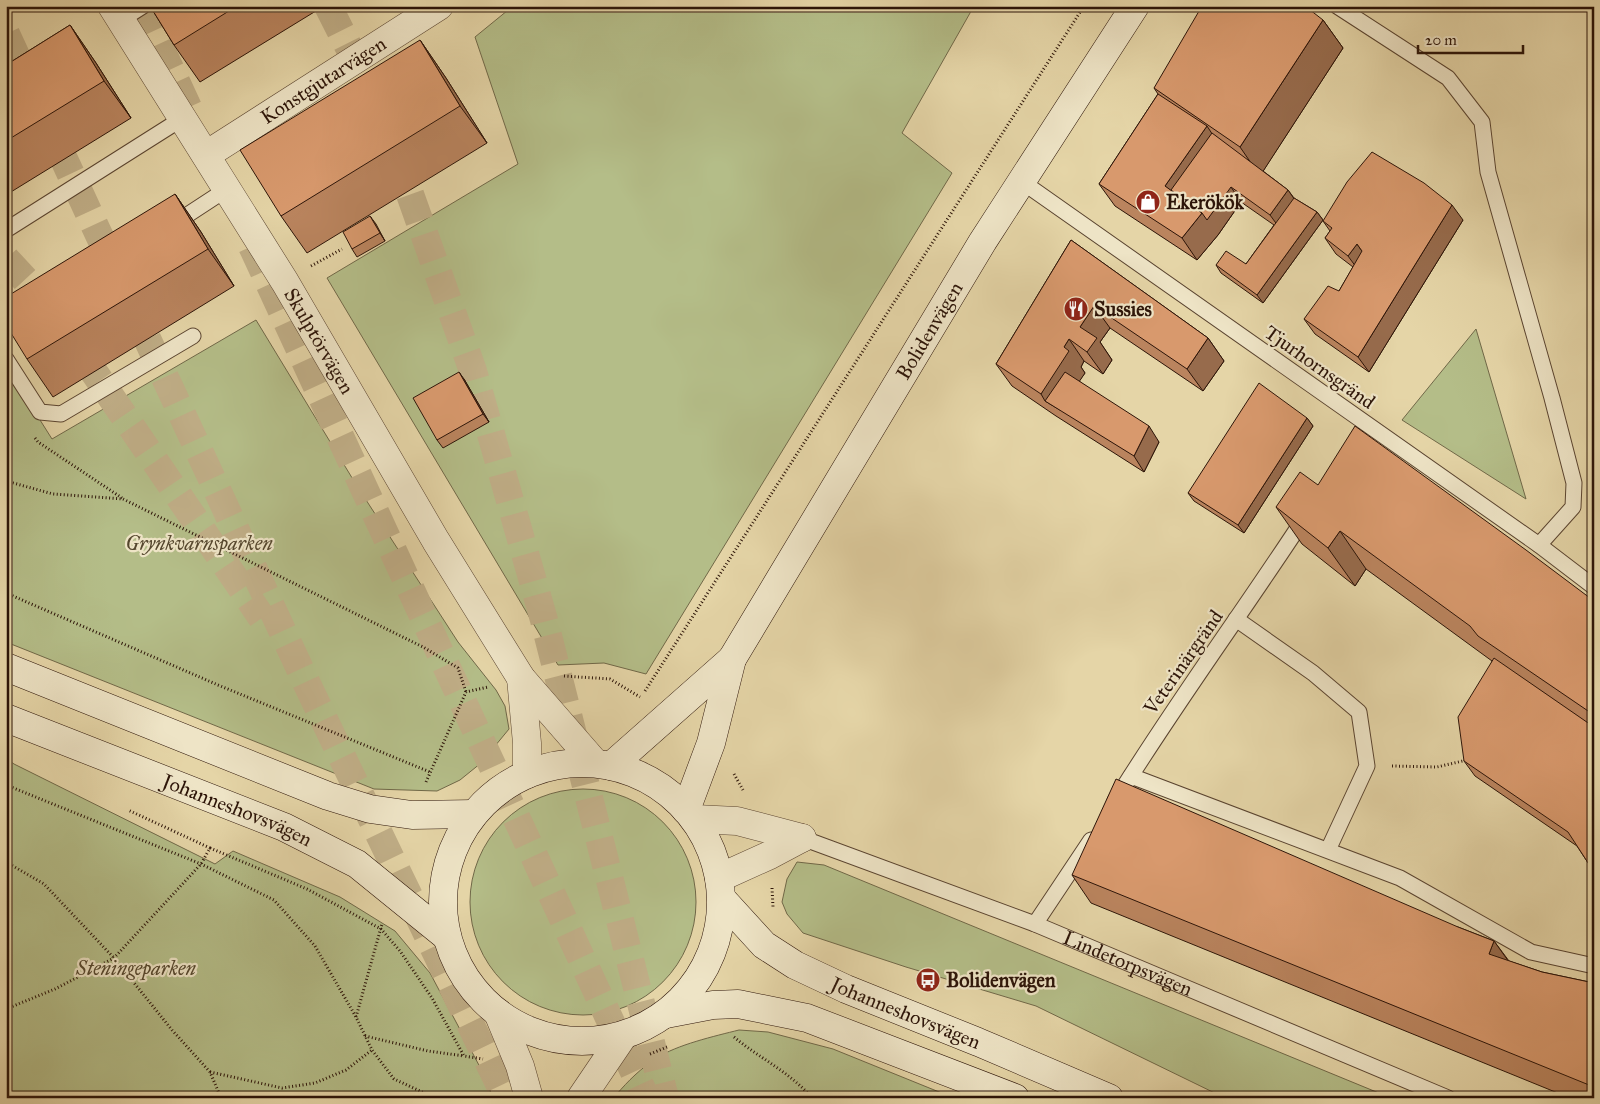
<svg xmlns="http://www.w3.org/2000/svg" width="1600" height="1104" font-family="'IM FELL Great Primer',serif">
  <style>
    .green { fill: #b4bd88; stroke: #706848 }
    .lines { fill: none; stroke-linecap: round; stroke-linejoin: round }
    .motorway-tunnel { stroke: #c0ae87; stroke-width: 28; stroke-dasharray: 28 14; stroke-linecap: butt }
    .service-casing { stroke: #5a4430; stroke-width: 17 }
    .minor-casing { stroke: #5a4430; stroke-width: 29 }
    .secondary-casing { stroke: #2c1408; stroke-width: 29 }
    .path { stroke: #2c1408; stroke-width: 3; stroke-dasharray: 1 2.5; stroke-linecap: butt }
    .service { stroke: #eee4c6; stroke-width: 15 }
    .minor { stroke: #eee4c6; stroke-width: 28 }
    .secondary { stroke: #eee4c6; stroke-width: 28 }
    .wall { fill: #ba845e; stroke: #2c1408 }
    .shaded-wall { fill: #976b4c; stroke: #2c1408 }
    .building { fill: #d8996d; stroke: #2c1408 }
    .labels { text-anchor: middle; stroke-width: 4.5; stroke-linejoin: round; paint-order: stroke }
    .street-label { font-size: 20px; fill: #2c1408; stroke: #eee4c6 }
    .poi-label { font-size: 20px; font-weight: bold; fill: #2c1408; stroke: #eee4c6; text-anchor: start }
    .park-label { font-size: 20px; font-style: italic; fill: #55472e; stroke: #eee4c6 }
  </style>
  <rect width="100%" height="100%" fill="#e5d5a7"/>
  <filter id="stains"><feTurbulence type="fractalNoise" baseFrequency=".004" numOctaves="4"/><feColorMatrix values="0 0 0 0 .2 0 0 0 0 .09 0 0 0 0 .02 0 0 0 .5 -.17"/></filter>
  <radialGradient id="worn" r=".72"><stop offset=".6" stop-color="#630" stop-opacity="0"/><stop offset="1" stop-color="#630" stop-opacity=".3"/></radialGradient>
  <!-- green -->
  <g class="green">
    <polygon points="513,6 974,6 902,133 952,173 646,674 604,663 558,665 327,278 518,164 475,37"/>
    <polygon points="256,320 357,486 458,642 496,690 505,706 509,729 481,763 460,780 437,791 374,789 6,642 6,366 52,439"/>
    <polygon points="1476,329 1526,499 1402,420"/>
    <polygon points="6,758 14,764 215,864 233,851 340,897 395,931 430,973 481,1069 493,1098 6,1098"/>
    <circle cx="583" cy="902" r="113"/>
    <polygon points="797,862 824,865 1391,1098 1225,1098 1036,1006 906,967 803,933 787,914 782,902 787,879"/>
    <path d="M739,1030L768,1032L833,1049L954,1098H665L616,1095C628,1081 641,1068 657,1058C676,1045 715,1036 739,1030Z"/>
  </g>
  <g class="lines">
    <!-- motorway-tunnel -->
    <g class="motorway-tunnel">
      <polyline points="141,6 192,116"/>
      <polyline points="328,6 379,107"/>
      <polyline points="6,34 306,682 506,1098"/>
      <polyline points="396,155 473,371 544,620 665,1098"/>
      <polyline points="252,246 646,1098"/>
      <polyline points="6,259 32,287 96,375 262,618"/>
    </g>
    <defs>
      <g id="service">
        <polyline points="1337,6 1448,78 1482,122 1488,172 1552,398 1574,483 1573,507 1539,545"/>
        <polyline points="121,20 143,6"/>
        <polyline points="1021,181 1539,545 1594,587"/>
        <polyline points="172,225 227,189"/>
        <polyline points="6,230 183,118"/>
        <polyline points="6,359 40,412 61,414 193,336"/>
        <polyline points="1236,619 1313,673 1359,712 1367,766 1328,850"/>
        <polyline points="1131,776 1400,878 1531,952 1594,966"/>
        <path d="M1115,801C1175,704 1243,612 1305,517"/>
        <path id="s1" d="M802,838L1035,924L1448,1098"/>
        <polyline points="1035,924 1091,840"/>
      </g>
      <g id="minor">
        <path id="s2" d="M112,6L285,282L436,541L521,678L595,763"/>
        <path id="s3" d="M206,155L439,6"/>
        <polyline points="521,678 527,743 527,774"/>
        <polyline points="695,819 737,821 802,838"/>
        <polyline points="719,878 770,855 802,838"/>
        <polyline points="498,1013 520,1066 529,1098"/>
        <polyline points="581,1098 623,1036"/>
      </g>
      <g id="secondary">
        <polyline points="6,667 328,796 370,809 412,815 474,814"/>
        <path id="s4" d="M6,718L284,827L357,864L447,937"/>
        <circle cx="582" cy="902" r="139"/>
        <polyline points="611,766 732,659"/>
        <path id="s5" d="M686,810L711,743L732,659L983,241L1135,6"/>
        <path id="s6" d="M722,899L764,945L795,965L846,989L978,1042L1109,1098"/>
        <polyline points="666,1014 713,1005 738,1004 807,1018 1015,1098"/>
      </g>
    </defs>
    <!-- service casing -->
    <use href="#service" class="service-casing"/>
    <!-- minor casing -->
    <use href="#minor" class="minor-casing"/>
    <!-- secondary casing -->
    <use href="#secondary" class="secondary-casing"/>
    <!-- path -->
    <g class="path">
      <polyline points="311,266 342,249"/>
      <polyline points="35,438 38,442 122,498"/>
      <polyline points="6,481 53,494 123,499 423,647 458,668 466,692"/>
      <polyline points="6,593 218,685 430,772"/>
      <polyline points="564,676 610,679 640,697"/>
      <polyline points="645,691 1084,6"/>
      <polyline points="1392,766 1437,767 1467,760"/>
      <polyline points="734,774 743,790"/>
      <polyline points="426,782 466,692 488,687"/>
      <polyline points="6,785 201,864 274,900 315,946 356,1017 372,1050 394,1079 435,1098"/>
      <polyline points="210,848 307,889 381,929 400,951 432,998 464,1056 483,1059"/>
      <polyline points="6,862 44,884 114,958 172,1030 210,1072 221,1098"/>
      <polyline points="772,888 773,907"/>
      <polyline points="6,1009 55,989 114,958 201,864 210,848 128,810"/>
      <polyline points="356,1017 382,924"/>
      <polyline points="365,1036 428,1051 464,1056"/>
      <path d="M734,1037C759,1058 790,1072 812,1098"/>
      <polyline points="650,1054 667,1047"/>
      <polyline points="210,1072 282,1088 315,1083 346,1070 372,1050"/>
    </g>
    <!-- service -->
    <use href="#service" class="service"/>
    <!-- minor -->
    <use href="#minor" class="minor"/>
    <!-- secondary -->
    <use href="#secondary" class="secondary"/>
  </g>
  <!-- wall -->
  <g class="wall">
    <polygon points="150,6 324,6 200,82 174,45"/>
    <polygon points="1323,20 1343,48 1263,171 1288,190 1294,198 1317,212 1323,220 1263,303 1221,273 1216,265 1246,264 1274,225 1241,202 1218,235 1197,260 1115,206 1099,184 1158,94 1154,88"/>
    <polygon points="70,25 96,63 131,118 6,195 6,65"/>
    <polygon points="420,40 446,78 487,143 307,253 281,216"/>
    <polygon points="175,194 201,232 234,286 53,397 27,359"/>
    <polygon points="370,216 385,241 357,257 352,249"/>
    <polygon points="1463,220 1369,372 1315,334 1304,319 1339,291 1353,267 1336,254 1325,238 1330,231 1323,221"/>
    <polygon points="1071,240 1208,338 1224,361 1203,391 1110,328 1100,342 1112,360 1103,374 1084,361 1081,367 1085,373 1079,381 1159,442 1144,472 1056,416 1012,386 996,364"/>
    <polygon points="464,379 489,422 443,448 437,440"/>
    <polygon points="1307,418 1313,426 1244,533 1194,501 1188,493"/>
    <polygon points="1318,485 1594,601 1594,872 1577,846 1475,776 1464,761 1492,661 1366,569 1355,586 1302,544 1276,507"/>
    <polygon points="1072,875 1458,927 1494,941 1509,961 1542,972 1594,983 1594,1098 1570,1098 1091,903"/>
  </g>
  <!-- shaded-wall -->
  <g class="shaded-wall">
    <polygon points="1323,20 1343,48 1260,176 1240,147"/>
    <polygon points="70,25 96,63 131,118 104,81"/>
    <polygon points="420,40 446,78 487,143 460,106"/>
    <polygon points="1207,126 1222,149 1184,203 1165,186"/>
    <polygon points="1231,187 1241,202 1218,235 1197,260 1182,238 1202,213"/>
    <polygon points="1288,190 1299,206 1281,230 1270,215"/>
    <polygon points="175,194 201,232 234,286 208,249"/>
    <polygon points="1452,205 1463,220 1369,372 1358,357"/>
    <polygon points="1317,212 1323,220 1263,303 1257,295"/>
    <polygon points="370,216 376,224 385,241 380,233"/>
    <polygon points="1357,244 1368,260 1359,271 1348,256"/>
    <polygon points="1094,306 1110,328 1100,342 1112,360 1103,374 1087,352 1080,327"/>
    <polygon points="1208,338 1224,361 1203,391 1187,369"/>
    <polygon points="1069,339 1084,361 1081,367 1085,373 1060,410 1045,401 1041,394 1064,347"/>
    <polygon points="459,372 464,379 489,422 483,414"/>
    <polygon points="1307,418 1313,426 1244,533 1238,525"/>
    <polygon points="1149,426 1159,442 1144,472 1134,456"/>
    <polygon points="1340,531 1366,569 1355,586 1328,548"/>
    <polygon points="1494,941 1514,969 1489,954"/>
  </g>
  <!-- building -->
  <g class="building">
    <polygon points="150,6 237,6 174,45"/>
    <polygon points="1202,6 1305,6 1323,20 1240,147 1154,88"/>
    <polygon points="70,25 104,81 6,141 6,65"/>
    <polygon points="420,40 460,106 281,216 240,150"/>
    <polygon points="1158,94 1207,126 1165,186 1202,213 1182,238 1099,184"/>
    <polygon points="1212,133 1288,190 1270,215 1231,187 1207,220 1202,213 1171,190"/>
    <polygon points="1372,152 1424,183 1452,205 1358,357 1304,319 1328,286 1339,291 1362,251 1357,244 1348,256 1325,238 1332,228 1323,221 1347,182"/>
    <polygon points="175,194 208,249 27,359 6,325 6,297"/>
    <polygon points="1294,198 1317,212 1257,295 1216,265 1226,251 1246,264"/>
    <polygon points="370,216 380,233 352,249 343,232"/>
    <polygon points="1071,240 1208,338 1187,369 1094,306 1080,327 1097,338 1087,352 1069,339 1064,347 1069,351 1041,394 996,364"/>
    <polygon points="459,372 483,414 437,440 413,398"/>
    <polygon points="1065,372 1149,426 1134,456 1045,401"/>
    <polygon points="1259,383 1307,418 1238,525 1188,493"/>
    <polygon points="1355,426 1526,550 1594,601 1594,715 1478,636 1470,626 1340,531 1328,548 1276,507 1300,472 1318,485"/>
    <polygon points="1494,658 1594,727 1594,872 1568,832 1464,761 1458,717"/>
    <polygon points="1116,779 1458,927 1494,941 1489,954 1542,972 1594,983 1594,1087 1072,875"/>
  </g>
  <!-- icons -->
  <defs>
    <symbol id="shop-disc" viewBox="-11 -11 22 22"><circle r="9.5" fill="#8f2418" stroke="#eee4c6"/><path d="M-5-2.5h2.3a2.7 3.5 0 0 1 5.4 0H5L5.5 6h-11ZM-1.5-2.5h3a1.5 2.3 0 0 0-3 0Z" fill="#fff"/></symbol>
    <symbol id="restaurant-disc" viewBox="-11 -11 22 22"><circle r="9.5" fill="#8f2418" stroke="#eee4c6"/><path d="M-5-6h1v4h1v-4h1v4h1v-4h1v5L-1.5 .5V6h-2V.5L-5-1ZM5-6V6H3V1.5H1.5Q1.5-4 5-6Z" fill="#fff"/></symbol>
    <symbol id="bus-disc" viewBox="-11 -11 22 22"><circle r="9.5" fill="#8f2418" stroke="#eee4c6"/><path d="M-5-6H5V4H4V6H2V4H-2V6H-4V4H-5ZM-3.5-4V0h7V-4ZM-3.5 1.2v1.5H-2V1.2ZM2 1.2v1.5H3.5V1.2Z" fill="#fff"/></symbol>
  </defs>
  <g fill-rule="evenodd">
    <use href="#shop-disc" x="1134" y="188" width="28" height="28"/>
    <use href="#restaurant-disc" x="1062" y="295" width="28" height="28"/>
    <use href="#bus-disc" x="914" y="966" width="28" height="28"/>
  </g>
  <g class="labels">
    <!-- street labels -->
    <g class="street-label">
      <text dy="7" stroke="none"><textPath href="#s3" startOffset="139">Konstgjutarvägen</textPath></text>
      <text dy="7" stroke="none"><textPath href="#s5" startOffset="541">Bolidenvägen</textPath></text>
      <text dy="7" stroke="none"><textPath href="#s2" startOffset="394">Skulptörvägen</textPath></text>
      <text transform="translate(1320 367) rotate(35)" y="7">Tjurhornsgränd</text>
      <text transform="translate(1183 662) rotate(-55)" y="7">Veterinärgränd</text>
      <text dy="7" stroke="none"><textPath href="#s4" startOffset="249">Johanneshovsvägen</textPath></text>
      <text dy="7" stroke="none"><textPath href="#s1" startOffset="349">Lindetorpsvägen</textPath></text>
      <text dy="7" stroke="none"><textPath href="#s6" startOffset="220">Johanneshovsvägen</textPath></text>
    </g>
    <!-- poi labels -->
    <g class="poi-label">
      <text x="1166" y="209">Ekerökök</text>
      <text x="1094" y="316">Sussies</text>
      <text x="946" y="987">Bolidenvägen</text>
    </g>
    <!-- park labels -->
    <g class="park-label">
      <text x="199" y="550">Grynkvarnsparken</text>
      <text x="136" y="975">Steningeparken</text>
    </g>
  </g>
  <!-- margin -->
  <rect width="1600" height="1104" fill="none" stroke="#e5d5a7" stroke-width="25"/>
  <rect x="8" y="8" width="1585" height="1089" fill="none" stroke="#2c1408" stroke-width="2.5"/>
  <rect x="12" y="12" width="1575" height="1079" fill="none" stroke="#2c1408"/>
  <!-- scale -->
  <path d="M1418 45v8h105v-8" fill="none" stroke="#2c1408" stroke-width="2.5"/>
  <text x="1425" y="45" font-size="15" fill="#2c1408" stroke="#eee4c6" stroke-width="4" paint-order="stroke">20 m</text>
  <rect width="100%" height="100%" filter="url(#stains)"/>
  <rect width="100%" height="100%" fill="url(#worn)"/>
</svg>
